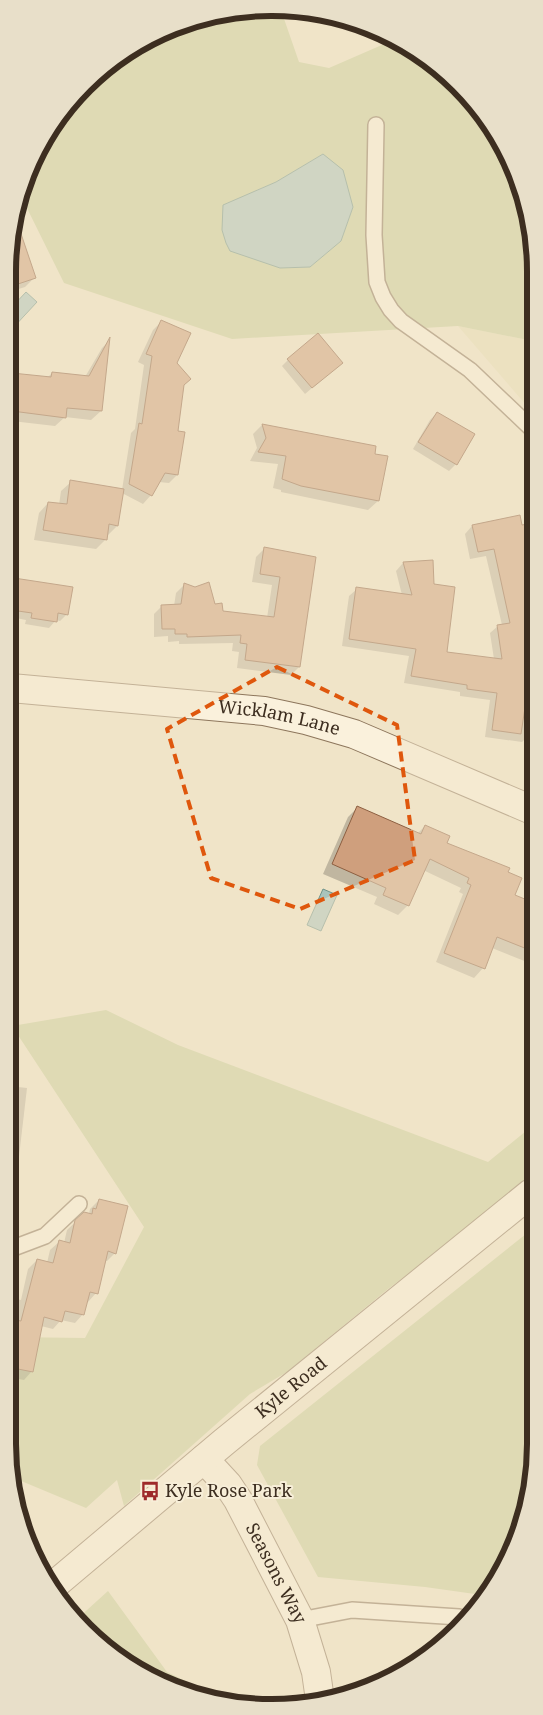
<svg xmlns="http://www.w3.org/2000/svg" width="543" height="1715" font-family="'Noto Serif',serif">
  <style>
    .farmland { fill: #e6deb5 }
    .green { fill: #c9cf9b; fill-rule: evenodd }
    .water { fill: #a9c4bc; stroke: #6f938a }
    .shadow { fill: #0003 }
    .building { fill: #cf9f7d; stroke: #8d5f41 }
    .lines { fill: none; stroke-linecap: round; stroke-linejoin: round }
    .lane-casing { stroke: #8d765c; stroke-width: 18 }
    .street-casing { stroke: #8d765c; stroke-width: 30 }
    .lane { stroke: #faf1dc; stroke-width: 15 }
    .street { stroke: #faf1dc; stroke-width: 28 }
    .marked { fill: none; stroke: #df570d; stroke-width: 4; stroke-dasharray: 10 6; stroke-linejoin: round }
    .labels { text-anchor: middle; stroke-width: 4; stroke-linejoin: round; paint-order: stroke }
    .street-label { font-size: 18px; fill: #3d2e20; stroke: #f7eed8 }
    .poi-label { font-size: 18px; fill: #3d2e20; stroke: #f7eed8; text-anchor: start }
    .rim { fill: none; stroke: #3d2e20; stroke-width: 6 }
  </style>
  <rect width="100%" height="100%" fill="#f0e4c8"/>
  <!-- farmland -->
  <polygon class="farmland" points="458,326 533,341 533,413"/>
  <!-- green -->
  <g class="green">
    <path d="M220,13H282L299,62L329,68L391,41L392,39L403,43L458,85L508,155L533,237V341L458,326L232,339L64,283L22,198L52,125L125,52ZM323,154L353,207L341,241L310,267L280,268L274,265L257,190L276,182Z"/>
    <polygon points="106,1010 178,1045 488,1162 531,1127 531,1181 388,1289 287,1372 250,1394 124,1506 117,1480 86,1508 14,1478 8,1443 8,1337 85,1338 144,1227 12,1026"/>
    <polygon points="531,1230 530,1495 491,1590 484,1597 482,1595 425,1587 318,1577 257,1465 260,1446"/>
    <polygon points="108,1591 167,1672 233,1704 154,1680 76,1620"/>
  </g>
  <!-- water -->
  <g class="water">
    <polygon points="323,154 343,170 353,207 341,241 310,267 280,268 230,251 226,243 222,230 223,205 276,182"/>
    <polygon points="26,292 37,302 12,329 12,307"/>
    <polygon points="323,889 337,895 321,931 307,925"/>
  </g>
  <!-- shadow -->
  <g class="shadow">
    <polygon points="14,217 35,277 25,287 12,291"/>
    <polygon points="162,321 183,385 176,432 177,475 169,483 159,482 151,495 143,504 122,493 117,526 108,535 106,535 105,540 96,549 34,540 39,513 48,503 59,505 61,491 71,482 122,490 131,433 135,429 144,365 138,362 153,330"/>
    <polygon points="109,341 101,411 91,420 65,417 55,426 12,421 12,374 47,378 52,373 85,377 102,348"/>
    <polygon points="288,360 341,363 305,394 282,366"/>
    <polygon points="437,413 473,435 456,464 449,471 413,449 430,420"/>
    <polygon points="262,425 375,447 374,455 378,501 368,510 281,492 281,490 273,488 278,464 250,461 257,448 253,434"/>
    <polygon points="519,516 532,629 532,713 530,734 522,742 485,737 490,700 460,696 460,692 404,683 409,656 342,646 349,596 357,589 402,595 396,571 403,563 432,585 445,653 494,659 490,633 498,626 502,625 486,556 470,559 465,534 472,526"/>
    <polygon points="264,549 315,558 299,667 291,675 237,668 239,652 232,651 233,643 179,644 179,641 168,642 168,636 154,637 154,614 162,606 174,606 176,593 184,585 214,605 221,612 267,618 272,585 252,582 256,557"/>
    <polygon points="14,579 67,614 60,621 56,620 49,628 25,624 26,620 11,617 11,582"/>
    <polygon points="357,808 417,834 425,826 445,844 507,873 513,896 532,903 532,964 492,948 483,968 474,978 436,962 463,894 459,892 461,888 423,870 408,905 398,915 374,904 377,897 323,874 348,817"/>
    <polygon points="9,1086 27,1088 18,1165 9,1174"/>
    <polygon points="99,1200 115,1253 107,1261 104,1261 96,1293 88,1302 86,1301 83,1314 75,1323 61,1320 53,1329 41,1326 32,1371 24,1380 8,1377 8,1297 21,1300 28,1269 37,1260 47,1263 50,1250 59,1242 64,1243 67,1230 85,1213 89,1214 90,1209"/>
  </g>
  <!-- building -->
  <g class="building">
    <polygon points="16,219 36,278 12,286 13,220"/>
    <polygon points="161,320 191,333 177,363 191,379 184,385 178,431 185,432 178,475 165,473 152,496 129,484 139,423 142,424 152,356 146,354"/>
    <polygon points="318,333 343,363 312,388 287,359"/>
    <polygon points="110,337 102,411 67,408 66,418 12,411 12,373 51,377 52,372 89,376"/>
    <polygon points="437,412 475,434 457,465 418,442"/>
    <polygon points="262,424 376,446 375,454 388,456 379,501 301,486 282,479 286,456 258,452 266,438"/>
    <polygon points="70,480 124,489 118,526 109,524 107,540 43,530 48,502 67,504"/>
    <polygon points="520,515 522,525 533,523 532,695 527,694 521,734 492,730 497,693 467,689 467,685 411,676 416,649 349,639 356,587 412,595 403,562 433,560 434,584 455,587 447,652 502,659 497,625 510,623 494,549 478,552 472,525"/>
    <polygon points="264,547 316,557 300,667 245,660 247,644 240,643 241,635 187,637 187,634 175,634 175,629 162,629 161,605 181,604 184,583 195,587 209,582 215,604 222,603 223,611 274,617 280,577 260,574"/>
    <polygon points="14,578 73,587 68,615 58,613 57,622 31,618 32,613 11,610 11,596"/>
    <polygon points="357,806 421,834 425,825 450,836 447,843 510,868 508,872 522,878 515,895 532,902 532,951 497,937 485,969 444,953 471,885 467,883 469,878 430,859 409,906 383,895 386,888 332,864"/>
    <polygon points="99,1199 128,1206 116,1254 108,1251 98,1294 90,1292 84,1315 65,1311 62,1322 44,1317 33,1372 8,1367 8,1319 21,1321 37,1259 53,1263 59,1240 70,1243 75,1220 84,1212 92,1214 93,1208 96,1209"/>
  </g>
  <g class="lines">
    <defs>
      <g id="lane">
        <polyline points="376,125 374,235 377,282 383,297 391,310 401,321 470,370 533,430"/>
        <polyline points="8,1250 45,1236 79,1204"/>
        <polyline points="300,1620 352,1610 459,1617 464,1619"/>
      </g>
      <g id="street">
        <path id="s1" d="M11,688L264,711L306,720L354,734L532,810"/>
        <path id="s2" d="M204,1459L228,1485L238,1500L300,1620L316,1672L320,1700"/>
        <path id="s3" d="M53,1586L224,1442L531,1193"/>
      </g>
    </defs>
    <!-- lane casing -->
    <use href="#lane" class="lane-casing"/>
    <!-- street casing -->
    <use href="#street" class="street-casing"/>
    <!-- lane -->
    <use href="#lane" class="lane"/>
    <!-- street -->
    <use href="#street" class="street"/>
  </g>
  <!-- marked area -->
  <path d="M0 0H543V1715H0ZM277,667L397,725L415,860L300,909L211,878L167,729Z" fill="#f0e4c8" fill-opacity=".55" fill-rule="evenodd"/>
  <path class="marked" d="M277,667L397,725L415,860L300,909L211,878L167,729Z"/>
  <!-- icons -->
  <defs>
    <symbol id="bus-bare" viewBox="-9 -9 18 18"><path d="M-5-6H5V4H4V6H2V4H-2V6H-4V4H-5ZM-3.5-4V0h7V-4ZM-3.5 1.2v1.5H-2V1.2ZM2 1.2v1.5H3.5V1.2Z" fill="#9e2a2b" stroke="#f7eed8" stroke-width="2.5" paint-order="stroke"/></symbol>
  </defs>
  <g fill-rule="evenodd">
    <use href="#bus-bare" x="136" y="1477" width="28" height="28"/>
  </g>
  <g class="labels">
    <!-- street labels -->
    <g class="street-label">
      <text dy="6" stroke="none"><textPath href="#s1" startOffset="270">Wicklam Lane</textPath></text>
      <text dy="6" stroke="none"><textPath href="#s3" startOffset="310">Kyle Road</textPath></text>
      <text dy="6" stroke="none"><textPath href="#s2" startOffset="136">Seasons Way</textPath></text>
    </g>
    <!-- poi labels -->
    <g class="poi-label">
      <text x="165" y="1497">Kyle Rose Park</text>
    </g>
  </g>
  <!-- crop -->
  <path d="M0 0H543V1715H0ZM271 16H272A255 255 0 0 1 527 271V1444A255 255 0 0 1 272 1699H271A255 255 0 0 1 16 1444V271A255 255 0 0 1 271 16Z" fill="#e8dfc9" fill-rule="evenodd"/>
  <path class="rim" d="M271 16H272A255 255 0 0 1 527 271V1444A255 255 0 0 1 272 1699H271A255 255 0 0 1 16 1444V271A255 255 0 0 1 271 16Z"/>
</svg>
